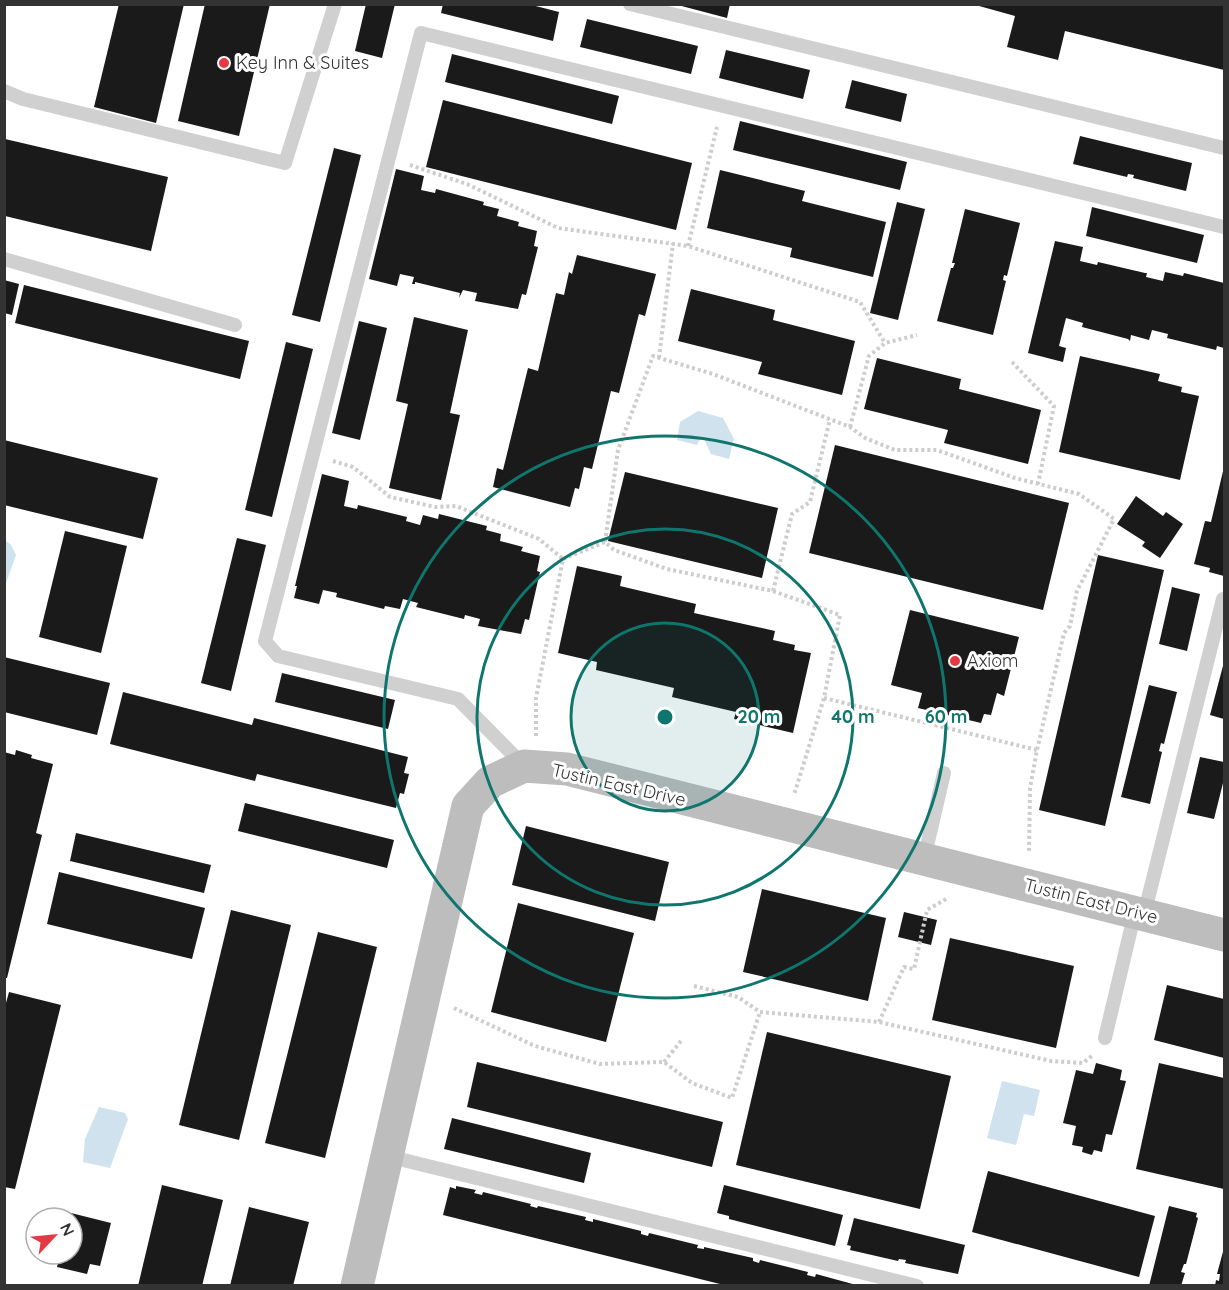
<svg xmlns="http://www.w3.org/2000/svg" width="1229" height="1290" font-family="Quicksand,sans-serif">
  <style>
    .water { fill: #cfe2ee }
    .building { fill: #1a1a1a }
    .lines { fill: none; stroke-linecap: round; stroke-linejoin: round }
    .path { stroke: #cdcdcd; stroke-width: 4; stroke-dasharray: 3 3; stroke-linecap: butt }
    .lane { stroke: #d0d0d0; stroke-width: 14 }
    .secondary { stroke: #bdbdbd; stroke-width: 33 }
    .ring { fill: none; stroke: #0f766e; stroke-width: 3 }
    .poi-dot { fill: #e63946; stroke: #fff; stroke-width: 2 }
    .labels { text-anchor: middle; stroke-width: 6; stroke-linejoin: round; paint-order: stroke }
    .poi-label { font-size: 18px; fill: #333; stroke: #fff; text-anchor: start }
    .street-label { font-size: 18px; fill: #333; stroke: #fff }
    .centre { fill: #0f766e; stroke: #fff; stroke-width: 3 }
    .ring-label { font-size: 18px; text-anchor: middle; font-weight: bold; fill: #0f766e; stroke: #fff; stroke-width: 6; stroke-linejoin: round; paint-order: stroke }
  </style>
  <rect width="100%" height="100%" fill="#fff"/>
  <!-- water -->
  <g class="water">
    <polygon points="698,411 723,418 734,439 729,459 711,454 704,439 700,439 697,445 677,440 680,422"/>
    <polygon points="5,540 11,545 16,555 5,586"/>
    <polygon points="1002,1081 1040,1090 1034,1116 1024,1114 1016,1145 987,1138"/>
    <polygon points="99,1107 125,1113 128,1119 110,1168 83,1162 85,1139"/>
  </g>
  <!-- building -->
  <g class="building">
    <polygon points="119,4 184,4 156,123 94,107"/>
    <polygon points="205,4 270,4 239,136 178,121"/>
    <polygon points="366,4 395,4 382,58 355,51"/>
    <polygon points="443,4 528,4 559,12 553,41 441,13"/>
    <polygon points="674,4 730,4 727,18"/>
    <polygon points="972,4 1224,4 1224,70 1065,31 1058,60 1007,47 1015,16"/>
    <polygon points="587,19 698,46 691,74 580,47"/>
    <polygon points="726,50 810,70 803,99 719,78"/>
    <polygon points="452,54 619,96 612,124 445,82"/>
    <polygon points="852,80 907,94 901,122 845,108"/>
    <polygon points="443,100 692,163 676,230 426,167"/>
    <polygon points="740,121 907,162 900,190 733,150"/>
    <polygon points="1080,136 1192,163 1186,191 1133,178 1134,175 1128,174 1127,177 1073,164"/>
    <polygon points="5,139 168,177 151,251 5,216"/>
    <polygon points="334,148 361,155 320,322 292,315"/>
    <polygon points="396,169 424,176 421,190 435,193 436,189 484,202 483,205 499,209 497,216 519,222 518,226 537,231 534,246 538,247 526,295 522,294 518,309 475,301 477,293 463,290 459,298 460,293 415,282 415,284 412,284 414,277 400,274 397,286 369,279"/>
    <polygon points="720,170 805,191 802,201 886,222 873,277 790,257 792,248 707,228"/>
    <polygon points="897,202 925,209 898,320 870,313"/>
    <polygon points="1092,207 1204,235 1197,263 1086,236"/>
    <polygon points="965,209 1020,223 1007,276 1004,275 1003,280 1006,281 993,335 937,321 951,268 953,268 955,263 952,263"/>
    <polygon points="1055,241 1083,247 1080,261 1097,265 1098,262 1145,273 1147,273 1146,277 1163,281 1165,272 1183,276 1184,273 1224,283 1224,348 1217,346 1216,350 1167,338 1168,334 1152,330 1149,340 1131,335 1130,341 1128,339 1082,327 1083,323 1066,318 1059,346 1066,348 1063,362 1028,353"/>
    <polygon points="577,255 656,274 645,316 639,314 619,393 611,391 592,469 584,467 579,489 575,488 570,507 493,487 497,468 503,470 528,368 538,371 556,293 564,295 569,272 572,274"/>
    <polygon points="4,280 19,284 12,315 4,313"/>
    <polygon points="24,285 249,341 240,379 15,323"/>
    <polygon points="691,289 775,310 773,320 855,341 842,395 758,374 762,362 678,341"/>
    <polygon points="414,317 468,330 450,413 460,415 441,500 389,488 408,404 396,401"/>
    <polygon points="359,321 387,328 360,440 332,433"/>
    <polygon points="286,342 313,349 272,517 245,510"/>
    <polygon points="1080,356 1160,374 1158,381 1182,387 1181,392 1199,396 1180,480 1059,452"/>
    <polygon points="877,358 961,379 959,389 1041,410 1028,464 944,443 948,430 864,409"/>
    <polygon points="4,440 158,478 143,539 4,505"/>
    <polygon points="835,445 1069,503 1043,610 809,553"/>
    <polygon points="1224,467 1224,576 1209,572 1210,568 1194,564 1205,521 1211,522"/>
    <polygon points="625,472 778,508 762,578 608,541"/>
    <polygon points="322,474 349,481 344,506 357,509 358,505 407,517 406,521 420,525 423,515 438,519 439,514 487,526 486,530 501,534 500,541 523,547 521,551 540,556 537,571 540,572 529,620 525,619 521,634 478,626 480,619 465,615 464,619 416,607 418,603 403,599 400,609 385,606 384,609 336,597 337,593 323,590 319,604 294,598 297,586 295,586"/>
    <polygon points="1136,496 1163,516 1166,512 1183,524 1160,558 1142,546 1145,542 1117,524"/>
    <polygon points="65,531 127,546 101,653 39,637"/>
    <polygon points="237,538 266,545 231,691 201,683"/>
    <polygon points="1098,555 1164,570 1105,826 1039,810"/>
    <polygon points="577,566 622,576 620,586 696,604 694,613 775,631 773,640 795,645 794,650 811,653 793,733 734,719 736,712 672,697 674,688 596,670 597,662 558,653"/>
    <polygon points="1172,587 1200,594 1187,651 1159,644"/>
    <polygon points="910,610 1019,637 1004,696 997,693 991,715 984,714 981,723 918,708 922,693 891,685"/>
    <polygon points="4,657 110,683 97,735 4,712"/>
    <polygon points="1224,662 1224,719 1210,715"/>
    <polygon points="282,673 395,700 388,729 275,702"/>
    <polygon points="1149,685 1177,692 1164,744 1161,743 1159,751 1162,752 1150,804 1121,797"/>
    <polygon points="123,692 252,725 254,718 408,757 404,773 409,774 404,794 400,793 396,808 257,774 255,781 110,744"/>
    <polygon points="16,750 32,755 31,758 53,764 36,833 42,835 7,978 4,978 4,752 15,755"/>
    <polygon points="1200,757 1224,762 1224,779 1214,819 1187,813"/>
    <polygon points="245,803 394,840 387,868 238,831"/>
    <polygon points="526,826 669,862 655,921 512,885"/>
    <polygon points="76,833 211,865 204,893 70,861"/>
    <polygon points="59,872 205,908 192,959 47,924"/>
    <polygon points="762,889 886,918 868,1001 743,972"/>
    <polygon points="518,903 634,933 606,1042 491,1012"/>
    <polygon points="231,910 291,925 239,1140 179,1125"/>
    <polygon points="904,912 937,920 931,945 898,937"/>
    <polygon points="318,932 377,947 325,1158 265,1143"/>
    <polygon points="950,938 1074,966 1056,1048 932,1020"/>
    <polygon points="1167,985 1224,999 1224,1058 1154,1040"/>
    <polygon points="9,992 61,1005 15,1189 4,1187 4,1010"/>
    <polygon points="767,1032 951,1076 920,1209 736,1165"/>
    <polygon points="477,1062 723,1122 712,1167 467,1107"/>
    <polygon points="1096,1063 1122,1070 1120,1080 1126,1081 1112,1135 1106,1134 1102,1152 1094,1150 1092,1155 1082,1152 1083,1147 1072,1145 1076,1126 1063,1123 1076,1070 1093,1074"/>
    <polygon points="1159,1063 1224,1078 1224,1189 1136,1169"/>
    <polygon points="452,1118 591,1153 584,1183 444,1149"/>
    <polygon points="988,1171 1155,1216 1139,1277 972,1232"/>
    <polygon points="162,1185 223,1200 202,1286 138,1286"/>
    <polygon points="724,1185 843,1215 835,1246 729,1219 729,1216 717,1213"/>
    <polygon points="456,1186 476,1190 474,1193 482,1195 483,1192 531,1204 530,1206 537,1208 538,1206 586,1217 585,1220 593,1222 593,1219 641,1231 641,1234 648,1236 649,1233 698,1245 697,1248 704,1249 704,1247 753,1258 753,1261 759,1263 760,1260 808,1272 807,1275 815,1277 816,1274 860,1286 728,1286 443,1215 450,1187 456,1189"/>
    <polygon points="1169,1206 1197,1213 1196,1217 1198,1218 1186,1264 1184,1264 1181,1272 1185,1273 1181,1286 1149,1286"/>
    <polygon points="249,1207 309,1222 293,1286 230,1286"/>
    <polygon points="55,1209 111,1223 100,1266 90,1264 87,1274 57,1267 59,1258 47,1255 72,1254 72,1218 53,1218"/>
    <polygon points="854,1218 965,1245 958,1274 905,1263 906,1260 899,1259 898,1261 850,1250 851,1246 847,1245"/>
    <polygon points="1224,1248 1224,1286 1215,1286 1216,1280 1219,1281 1220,1274 1217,1274"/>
  </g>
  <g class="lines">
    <!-- path -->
    <g class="path">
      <polyline points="410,165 467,184 558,228 688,246 860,302 885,343"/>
      <polyline points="688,246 717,127"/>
      <polyline points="659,358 673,243"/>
      <polyline points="1012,362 1054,406 1038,484"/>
      <polyline points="850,427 869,356 885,343 917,335"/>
      <polyline points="333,461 353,467 390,497 435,507 456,506 539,539 563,559"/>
      <polyline points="605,542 618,450 653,356 713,374 850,427 865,438 895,450 937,450 1015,478 1079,494 1114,519 1077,591 1070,626 1064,633 1037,750 1030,788 1029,852"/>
      <polyline points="563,559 605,542 614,550 667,569 773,591 840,615 824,698 794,795"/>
      <polyline points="773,591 792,514 810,502 830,419"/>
      <polyline points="824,698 1037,750"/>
      <polyline points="536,736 536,698 563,559"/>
      <polyline points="694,986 738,997 760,1012 879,1022 1051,1061 1083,1063 1093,1055"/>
      <polyline points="454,1008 535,1046 600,1064 664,1062 692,1083 732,1098 760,1012"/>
      <polyline points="879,1022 904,967 914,969 927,910 948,898"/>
      <polyline points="664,1062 681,1041"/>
    </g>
    <!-- lane -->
    <g class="lane">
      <polyline points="630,4 1224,148"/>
      <polyline points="4,91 23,99 285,163 335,4"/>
      <polyline points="4,259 235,325"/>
      <polyline points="524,766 458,699 278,656 265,641 421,33 1224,227"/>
      <polyline points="924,859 944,773"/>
      <polyline points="1144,915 1223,599"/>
      <polyline points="1105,1038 1135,912"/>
      <polyline points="387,1156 917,1286"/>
    </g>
    <!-- secondary -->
    <polyline class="secondary" points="357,1286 468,806 490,782 524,766 567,769 1224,935"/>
  </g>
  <!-- distance rings -->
  <circle cx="665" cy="717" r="94" fill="#0f766e" fill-opacity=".12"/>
  <g class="ring">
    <circle cx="665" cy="717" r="94"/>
    <circle cx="665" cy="717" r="188"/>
    <circle cx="665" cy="717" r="281"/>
  </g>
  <!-- markers -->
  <g class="poi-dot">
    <circle cx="224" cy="63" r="6"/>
    <circle cx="955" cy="661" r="6"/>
  </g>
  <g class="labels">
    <!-- poi labels -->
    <g class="poi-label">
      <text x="236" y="69">Key Inn &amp; Suites</text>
      <text x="967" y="667">Axiom</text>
    </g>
    <!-- street labels -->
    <g class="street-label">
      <text transform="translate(619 785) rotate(13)" y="6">Tustin East Drive</text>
      <text transform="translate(1091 901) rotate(14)" y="6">Tustin East Drive</text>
    </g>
  </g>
  <circle cx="665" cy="717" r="9" class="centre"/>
  <g class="ring-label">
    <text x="759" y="723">20 m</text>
    <text x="853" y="723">40 m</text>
    <text x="946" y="723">60 m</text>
  </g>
  <!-- border -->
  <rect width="1229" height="1290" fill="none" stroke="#333333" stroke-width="12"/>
  <!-- north arrow -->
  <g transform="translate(54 1236) rotate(64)"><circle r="28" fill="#ffffff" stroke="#adadad" stroke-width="1.5"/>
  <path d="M0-4.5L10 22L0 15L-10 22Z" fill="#e63946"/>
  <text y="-9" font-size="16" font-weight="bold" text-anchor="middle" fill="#333333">N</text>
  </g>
</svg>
